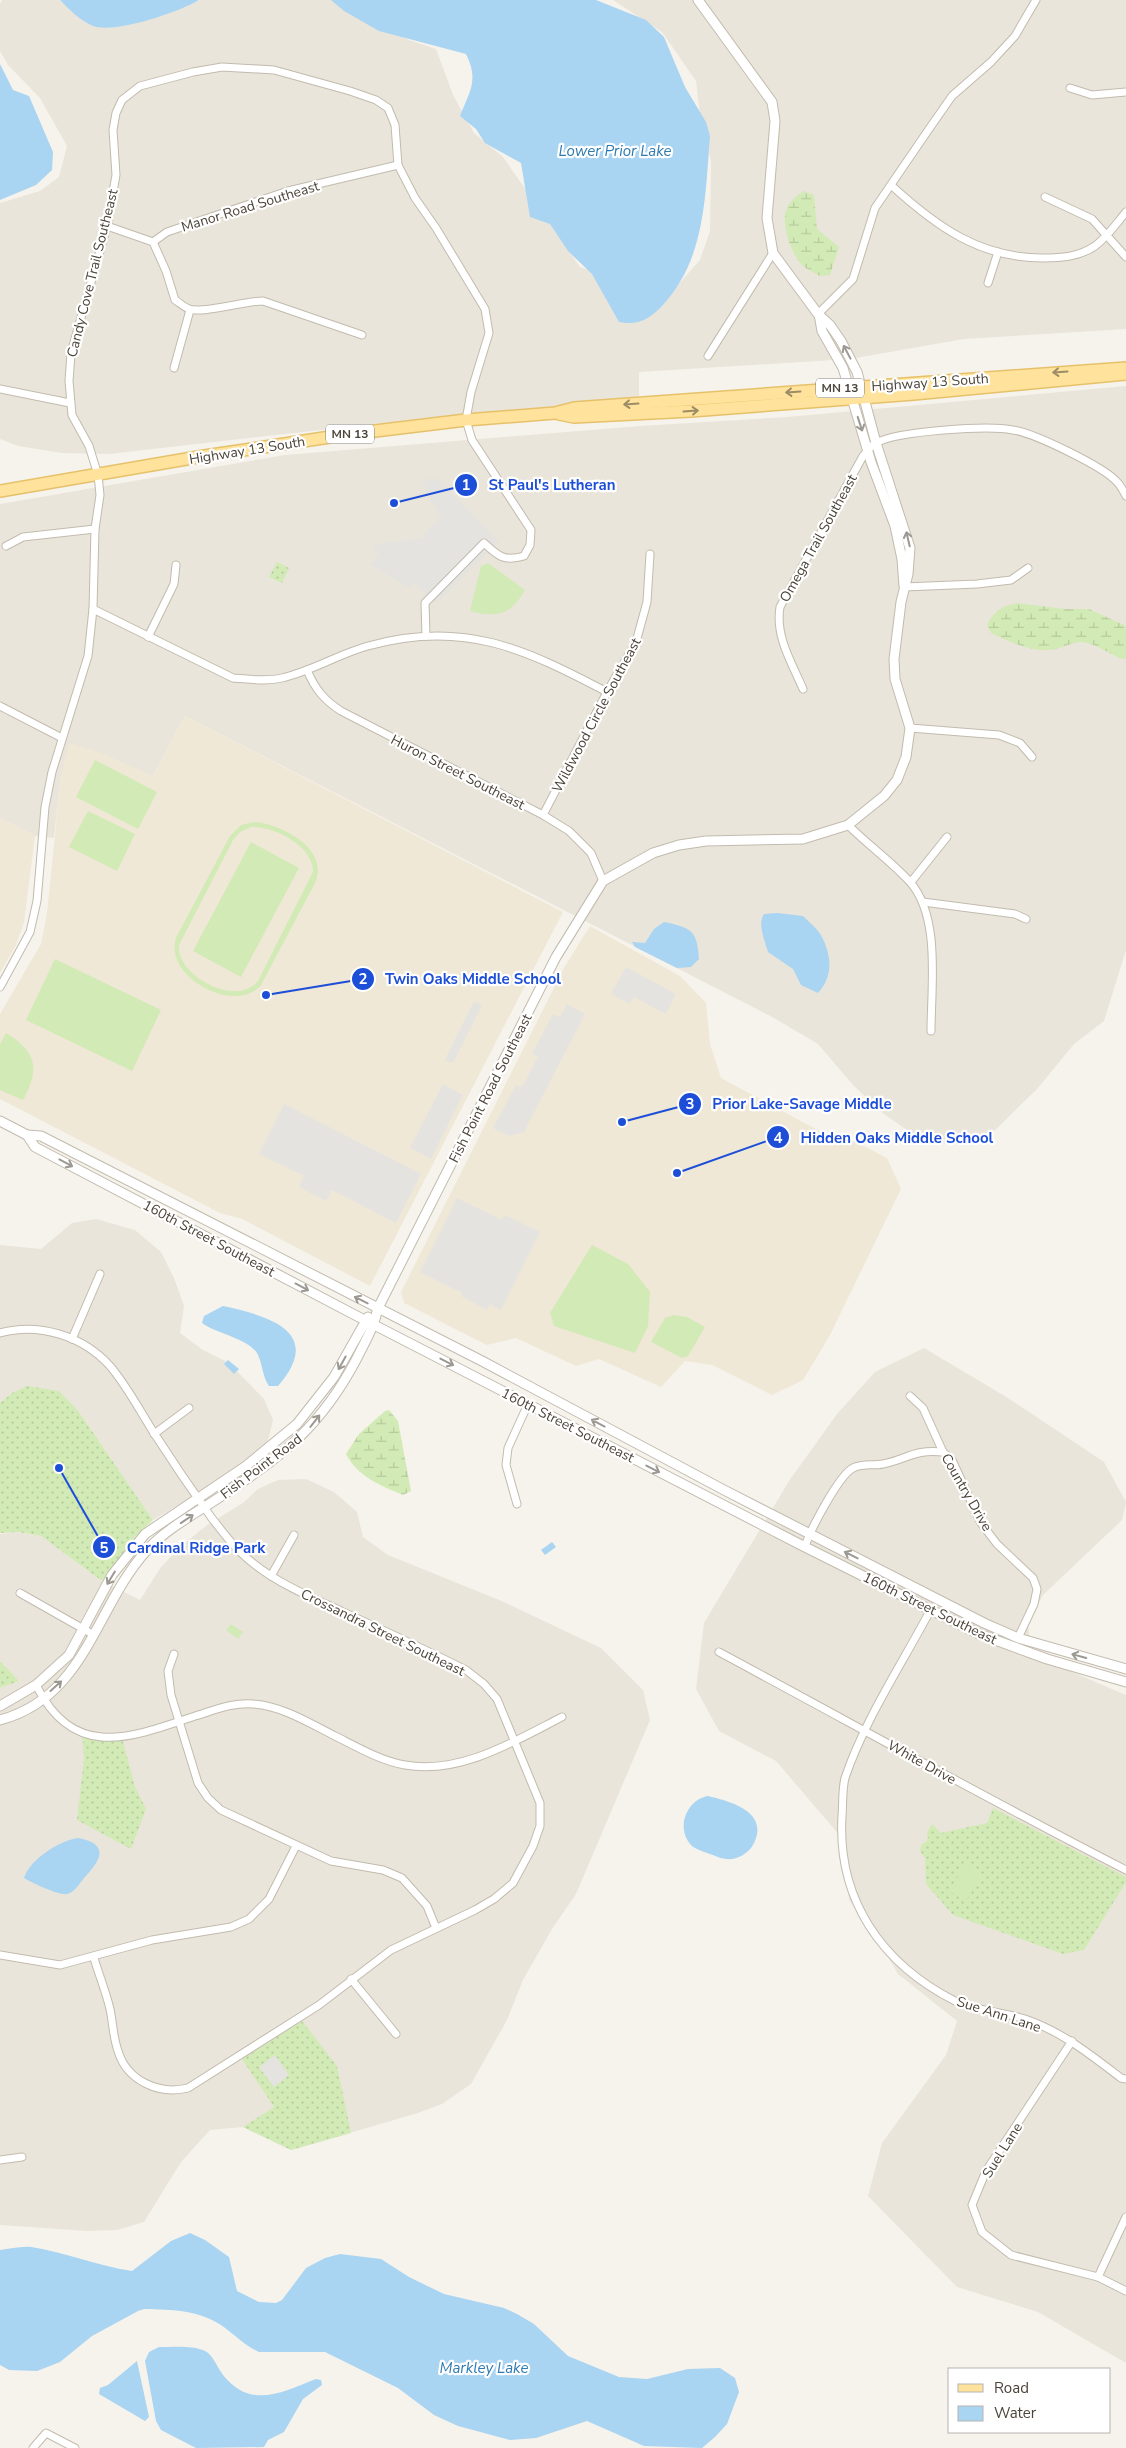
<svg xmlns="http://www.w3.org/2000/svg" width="1126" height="2448" font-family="'Nunito Sans',sans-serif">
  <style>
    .residential { fill: #eae5da }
    .education { fill: #efe8d6 }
    .grass { fill: url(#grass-dots) }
    .wetland { fill: url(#wetland-marsh) }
    .garden { fill: #d2eab5; fill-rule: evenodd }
    .parking { fill: #e5e3e0 }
    .water { fill: #a9d4f2 }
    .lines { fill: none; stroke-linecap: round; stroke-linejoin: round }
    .minor-casing { stroke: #c2bbae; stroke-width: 9 }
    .tertiary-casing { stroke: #c2bbae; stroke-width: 11 }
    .primary-casing { stroke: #e6c16a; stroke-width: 14 }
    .minor { stroke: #fff; stroke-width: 7 }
    .tertiary { stroke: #fff; stroke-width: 9 }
    .primary { stroke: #ffe39c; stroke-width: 11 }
    .oneway { stroke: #9c9892 }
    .oneway2 { stroke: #9c8c66 }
    .labels { text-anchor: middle; stroke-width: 4.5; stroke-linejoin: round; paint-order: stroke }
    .shield { fill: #fff; stroke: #817c74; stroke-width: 1 }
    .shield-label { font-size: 12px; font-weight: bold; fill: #4b4439 }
    .street-label { font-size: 14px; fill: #4b4439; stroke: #fff }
    .water-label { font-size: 15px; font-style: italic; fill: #2e7ab2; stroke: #fff }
    .leader { fill: none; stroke: #1d4ed8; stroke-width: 2 }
    .callout-dot { fill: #1d4ed8; stroke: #fff; stroke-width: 2 }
    .mark-label { font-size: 15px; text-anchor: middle; font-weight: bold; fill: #fff }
    .callout-label { font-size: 15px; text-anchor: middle; font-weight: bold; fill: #1d4ed8; stroke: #fff; stroke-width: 4.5; stroke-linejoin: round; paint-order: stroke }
  </style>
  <defs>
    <pattern id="grass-dots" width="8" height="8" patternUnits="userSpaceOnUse" patternTransform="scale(1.25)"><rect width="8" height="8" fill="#d2eab5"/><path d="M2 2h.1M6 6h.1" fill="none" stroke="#b6ca9c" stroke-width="1.8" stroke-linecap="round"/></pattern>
    <pattern id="wetland-marsh" width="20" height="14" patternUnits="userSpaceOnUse" patternTransform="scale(1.25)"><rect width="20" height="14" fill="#d2eab5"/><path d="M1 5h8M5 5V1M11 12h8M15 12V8" fill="none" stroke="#b6ca9c"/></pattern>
  </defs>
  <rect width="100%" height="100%" fill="#f6f3ec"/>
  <!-- residential -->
  <g class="residential">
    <polygon points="2,0 59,0 69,7 123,25 162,16 200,0 337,0 409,40 436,49 453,95 474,133 503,157 580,267 595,272 677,286 700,260 710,231 711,161 700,116 696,81 662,32 613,0 1126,0 1126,329 964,339 850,359 639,372 639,400 427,418 109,454 62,453 18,446 0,439 0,203 40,191 59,177 67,146 40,98 8,65 0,51 0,4"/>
    <polygon points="1126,386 1126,950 1104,1021 1074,1044 1037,1089 984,1141 949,1145 917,1137 884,1114 853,1085 818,1044 774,1018 185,716 153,776 61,776 54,838 35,836 0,818 0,504 285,455 640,426 787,417"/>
    <polygon points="96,1219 135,1230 161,1252 174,1278 184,1306 180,1333 203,1350 229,1363 264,1399 273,1420 268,1441 238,1469 153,1520 79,1412 12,1393 0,1403 0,1245 41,1249 72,1223"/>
    <polygon points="924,1348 1008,1398 1104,1462 1126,1502 1122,1520 1043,1595 1028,1624 1032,1655 1126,1695 1126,2363 1038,2312 957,2287 868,2196 882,2143 946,2055 957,2021 898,1974 879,1941 849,1900 841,1837 776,1761 719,1731 696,1689 704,1623 789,1481 837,1414 875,1372"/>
    <polygon points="306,1479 334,1492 357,1512 363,1537 388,1555 504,1602 601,1648 643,1690 650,1720 576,1894 552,1929 523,1980 507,2020 471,2084 442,2104 418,2113 291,2150 243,2127 210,2130 181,2162 144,2222 117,2230 87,2231 0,2225 0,1688 19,1681 0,1661 0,1534 16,1532 41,1536 102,1581 140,1600 161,1567 180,1547 207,1525 243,1503 258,1489 278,1480"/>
  </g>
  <!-- education -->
  <g class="education">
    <polygon points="185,716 563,912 370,1286 242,1219 220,1213 0,1099 0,1014 41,944 47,913 61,776 70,743 101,753 153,776"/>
    <polygon points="0,818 35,836 24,922 16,945 0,973"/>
    <polygon points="590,926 680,976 706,1003 710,1044 721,1078 836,1140 854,1141 887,1158 901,1189 829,1337 803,1380 772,1395 712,1365 685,1361 661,1387 599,1359 576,1366 516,1338 487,1345 404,1303 401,1292 565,966"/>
  </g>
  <!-- grass -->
  <g class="grass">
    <polygon points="277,562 289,568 282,583 269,577"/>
    <polygon points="27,1386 59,1391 79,1412 153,1520 135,1537 102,1581 41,1536 18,1532 0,1533 0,1403 12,1393"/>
    <polygon points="0,1661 19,1681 0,1688"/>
    <polygon points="82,1733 89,1738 122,1738 135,1787 146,1809 131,1849 77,1820 84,1759"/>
    <polygon points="993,1808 1126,1877 1126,1882 1084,1950 1063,1954 953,1915 926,1884 925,1858 920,1851 921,1845 928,1840 927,1832 932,1824 941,1833 987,1823"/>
    <polygon points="302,2021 337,2066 351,2133 291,2150 243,2127 274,2107 242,2059"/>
  </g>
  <!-- wetland -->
  <g class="wetland">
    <path d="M804,191L814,195L817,229L839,247L830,275L820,276C815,273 808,270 803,266C792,255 781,227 786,211C788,202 796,196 804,191Z"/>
    <path d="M1017,603L1065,609H1089L1126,626V659C1114,659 1097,642 1080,642C1070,643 1060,649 1050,650C1030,652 1008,641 991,633L987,625C995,610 1001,607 1017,603Z"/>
    <path d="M389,1410L398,1421L411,1491L403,1495C381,1486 357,1476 346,1454L359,1434L385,1411Z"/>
  </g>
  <!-- garden -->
  <g class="garden">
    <path d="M488,563L525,590C511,615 497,618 470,611L481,566Z"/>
    <polygon points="95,760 157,792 138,829 76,797"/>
    <polygon points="88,811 135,834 117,871 69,847"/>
    <path d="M254,822C283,824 330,850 315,883L261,985C235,1016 160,975 177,936L230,836L241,825ZM251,827C274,826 314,846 313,872L258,981C237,1008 176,976 179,945L233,840L240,832Z"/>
    <polygon points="251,842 299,868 241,977 193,951"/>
    <polygon points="55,959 161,1010 132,1071 26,1020"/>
    <path d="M6,1033C37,1052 40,1069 23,1100L0,1090V1044Z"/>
    <polygon points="592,1245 628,1264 650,1292 648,1326 635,1353 554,1326 550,1313"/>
    <polygon points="674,1315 687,1317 705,1327 688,1356 682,1358 651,1342 665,1318"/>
    <polygon points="231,1624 243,1632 238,1639 226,1630"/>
    <polygon points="965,1865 982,1876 966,1901 949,1891"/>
  </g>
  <!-- parking -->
  <g class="parking">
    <polygon points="434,478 440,481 499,542 436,603 415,583 410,588 371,565 379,553 373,549 377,544 422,538 441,516 422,484 428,479"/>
    <polygon points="626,967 676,994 666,1014 634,997 630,1004 611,994"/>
    <polygon points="474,1001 482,1005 453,1063 445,1060"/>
    <polygon points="567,1004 585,1014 524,1132 509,1136 493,1128 516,1085 522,1087 538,1057 532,1054 553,1014 560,1017"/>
    <polygon points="443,1084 463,1095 431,1159 410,1148"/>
    <polygon points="284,1104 421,1174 396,1223 332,1190 326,1201 299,1187 304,1176 259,1154"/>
    <polygon points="457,1198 502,1220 505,1215 540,1232 501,1310 490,1304 487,1310 461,1296 462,1293 420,1272"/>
    <polygon points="275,2055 289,2075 274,2087 259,2067"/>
  </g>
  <!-- water -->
  <g class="water">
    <path d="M60,0H199C179,12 115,34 93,26C79,20 70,10 60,0Z"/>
    <path d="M331,0H596L646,20L664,37L685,87L706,122L710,136C705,196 706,259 662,306C650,319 637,326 619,322L592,274L568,251L550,224L530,217L521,163L485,143L476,129L460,116C470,91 479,80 466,54L379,31L344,11Z"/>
    <polygon points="0,64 13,90 29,96 53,152 52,170 36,185 0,200"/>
    <path d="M778,913L803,916C809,922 818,929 822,937C832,957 833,976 818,993L801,985L793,969L768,952C765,941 757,924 764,914Z"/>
    <path d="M664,922C692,928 697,930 699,959L691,967L677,968L635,947L632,942L645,943L654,929Z"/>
    <path d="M223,1306C269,1316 325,1332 278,1386H269C262,1376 263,1364 257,1353C247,1338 217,1334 202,1323L204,1316Z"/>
    <polygon points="228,1360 239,1369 234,1374 224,1364"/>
    <polygon points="552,1542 556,1547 545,1555 541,1550"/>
    <path d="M708,1796C728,1801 765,1810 756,1838C753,1847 748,1853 739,1857C729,1861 722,1859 713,1855C707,1853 697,1850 692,1846C675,1829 686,1800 708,1796Z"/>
    <path d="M79,1838C111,1845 100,1861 84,1878C80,1883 74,1893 67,1894C60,1896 30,1882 24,1878C30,1859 60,1840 79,1838Z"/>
    <path d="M190,2233L205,2240L229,2257L237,2291L259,2302L276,2303L282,2300L306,2268L325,2258L340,2254L381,2259L409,2277L444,2294L504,2308L517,2314L534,2324L568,2356L619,2377L647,2379L688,2369L720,2368L735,2378L739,2392L727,2424L715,2437L702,2448L644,2446L587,2421L536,2438L510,2440L458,2426L434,2415L398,2388L325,2352H259C245,2346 234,2334 221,2325C196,2309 172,2310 144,2309L138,2311L92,2336L60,2362L37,2371L9,2370L0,2365V2250C10,2249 21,2246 31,2247C65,2252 97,2266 132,2271L171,2241Z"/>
    <path d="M159,2347C172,2347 193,2345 205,2351C213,2355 217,2367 223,2375C251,2410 282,2392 316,2379L321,2380L322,2385L303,2399L284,2432L268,2440L264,2447L196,2448L161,2430L156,2421L145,2361L149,2352Z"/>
    <polygon points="137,2361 149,2417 145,2421 99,2394 100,2388 108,2385"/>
  </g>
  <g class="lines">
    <defs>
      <g id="minor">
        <polyline points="1070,88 1092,95 1126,92"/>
        <path d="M892,186C937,227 980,258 1043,258C1061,258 1079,257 1095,246C1107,237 1116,224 1126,212"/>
        <polyline points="1045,197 1092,219 1126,257"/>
        <polyline points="107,226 153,242 167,232 288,191 398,165"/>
        <path d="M153,242L166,271L175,300C180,303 184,307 189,309C201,314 245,301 263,301L362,335"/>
        <polyline points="988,283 998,252"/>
        <polyline points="818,314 853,279 875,208 929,129 952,96 991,62 1015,36 1036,0"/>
        <polyline points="708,356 773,253"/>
        <polyline points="174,368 190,310"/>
        <polyline points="0,389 70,403"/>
        <polyline points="6,546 23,537 95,529"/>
        <polyline points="904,587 977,584 1011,580 1028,568"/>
        <path d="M93,609L233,678C249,679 266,682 282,678C312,671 339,654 368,646C463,619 525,649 607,692"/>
        <polyline points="148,637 174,584 176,565"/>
        <path d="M307,670C315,689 324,700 341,711L543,815L569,831L591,853L603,881"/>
        <path d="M803,689C792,663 775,637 780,607L863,456C867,452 871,445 876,443C897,431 988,425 1013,430C1034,433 1105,467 1118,483C1121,486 1124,492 1126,496"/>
        <polyline points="0,706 62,738"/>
        <polyline points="910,728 999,735 1020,743 1032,757"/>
        <polyline points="543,815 607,692 636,642 647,602 650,554"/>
        <path d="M848,825C868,845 892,862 910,882C941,917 931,987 931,1031"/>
        <polyline points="911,882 947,837"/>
        <polyline points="923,902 1015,914 1026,919"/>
        <path d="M0,987L30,932L37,901L45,807L52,772L88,656L93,609L95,529L100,495L98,475L89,446L72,415L69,381L71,353L107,226L116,175L113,130L116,113L122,100L140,86L193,72L222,67L274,70L350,91L376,100L388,108L395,125L398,165L415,198L436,228L485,309L489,333L471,392L466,420L472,440L531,530L530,545L524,556C504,562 498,556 484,543L425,603L426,636"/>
        <path d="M0,1333C39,1322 83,1336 110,1366C127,1386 140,1411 154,1433C172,1461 191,1489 211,1517C224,1534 237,1551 254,1564C281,1585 313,1598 343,1612C385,1631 426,1650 466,1670L484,1684L497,1699L540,1803V1826L533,1846L513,1883L494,1899L475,1910L391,1950L319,2005L188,2088C159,2095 127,2081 118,2051C113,2037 113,2023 110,2009C106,1992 99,1975 94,1958"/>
        <polyline points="72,1339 100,1274"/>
        <polyline points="910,1396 923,1408 943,1452 952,1460 981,1523 997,1544 1033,1578 1037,1589 1034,1604 1018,1638"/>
        <polyline points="154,1434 189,1408"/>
        <polyline points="517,1504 506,1465 508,1448 528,1404"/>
        <path d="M805,1547C809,1532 839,1475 853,1468C863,1463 873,1466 883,1464C908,1459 914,1449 943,1452"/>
        <polyline points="271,1576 294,1535"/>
        <polyline points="20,1593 94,1635"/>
        <path d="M931,1609C902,1664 865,1719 845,1778C842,1789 843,1804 842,1816C837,1900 882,1964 955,2001C976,2011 1003,2012 1025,2019C1061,2031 1091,2055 1121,2078L1126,2079"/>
        <path d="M719,1652C855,1725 989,1800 1126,1870"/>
        <polyline points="174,1654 168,1671 171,1695 198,1783 208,1798 221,1810 331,1861 383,1870 402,1878 427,1906 436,1928"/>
        <path d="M36,1685C74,1761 130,1738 195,1716C215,1710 233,1702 254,1704C282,1706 311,1724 335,1736C357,1747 381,1761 405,1765C460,1775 515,1741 562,1717"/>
        <polyline points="0,1955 60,1965 152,1940 231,1927 249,1919 269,1899 296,1846"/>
        <polyline points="351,1979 396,2034"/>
        <polyline points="1072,2041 986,2171 972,2205 982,2232 1011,2255 1098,2277 1126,2291"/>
        <polyline points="0,2160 22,2157"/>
        <polyline points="1098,2277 1126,2217"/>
        <polyline points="33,2448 46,2433 75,2448"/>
      </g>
      <g id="tertiary">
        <polyline points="819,314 822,331 843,368 871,462 895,526 902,559 904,586"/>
        <polyline points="0,1121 27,1135 41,1136 482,1361 724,1490 984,1623 1018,1638 1126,1669"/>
        <polyline points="27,1135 35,1147 355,1315 805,1547 979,1634 1047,1659 1126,1682"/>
        <polyline points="0,1706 36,1685 69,1655 112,1575 145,1534 246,1466 297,1424 334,1377 368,1317"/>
        <path d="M0,1720C86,1697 95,1607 147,1550C167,1528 198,1512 223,1495C284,1455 321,1426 356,1360C365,1342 374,1327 378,1308L556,957L603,881L653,853L679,845L706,841L803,839L848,825L884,796L897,780L906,757L910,728L895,679L894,659L901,602L908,574L910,548L876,443L857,372L841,341L830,325L818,314L773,253L767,218L775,121L772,102L698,0"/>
      </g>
      <g id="primary">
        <polyline points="559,414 574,417 691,411 914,394 1126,374"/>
        <polyline points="0,491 198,457 350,434 466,420 555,413 574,408 1126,368"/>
      </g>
    </defs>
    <!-- minor casing -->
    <use href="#minor" class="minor-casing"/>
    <!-- tertiary casing -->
    <use href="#tertiary" class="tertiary-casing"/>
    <!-- primary casing -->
    <use href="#primary" class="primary-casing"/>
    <!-- minor -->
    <use href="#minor" class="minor"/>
    <!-- tertiary -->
    <use href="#tertiary" class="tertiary"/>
    <!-- primary -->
    <use href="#primary" class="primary"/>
  </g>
  <!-- one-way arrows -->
  <defs><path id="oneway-shaft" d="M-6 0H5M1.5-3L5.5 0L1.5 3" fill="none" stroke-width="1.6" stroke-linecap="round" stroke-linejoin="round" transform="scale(1.25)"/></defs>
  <g class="oneway">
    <use href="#oneway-shaft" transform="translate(847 352) rotate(-118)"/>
    <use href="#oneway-shaft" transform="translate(860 424) rotate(72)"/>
    <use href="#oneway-shaft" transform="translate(908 539) rotate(-103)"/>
    <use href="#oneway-shaft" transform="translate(66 1163) rotate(28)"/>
    <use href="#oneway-shaft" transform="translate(302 1287) rotate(28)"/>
    <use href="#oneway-shaft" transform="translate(361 1300) rotate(-153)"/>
    <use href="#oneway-shaft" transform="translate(447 1362) rotate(27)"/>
    <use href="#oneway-shaft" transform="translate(342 1363) rotate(119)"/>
    <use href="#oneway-shaft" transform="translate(315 1421) rotate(-52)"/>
    <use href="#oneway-shaft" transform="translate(598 1423) rotate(-152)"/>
    <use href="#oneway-shaft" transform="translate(653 1469) rotate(27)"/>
    <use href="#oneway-shaft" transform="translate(187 1519) rotate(-34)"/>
    <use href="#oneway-shaft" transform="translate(851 1555) rotate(-153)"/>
    <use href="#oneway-shaft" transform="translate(111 1578) rotate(121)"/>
    <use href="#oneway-shaft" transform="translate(1079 1656) rotate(-165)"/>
    <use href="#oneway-shaft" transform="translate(56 1686) rotate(-42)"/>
  </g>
  <g class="oneway2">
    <use href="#oneway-shaft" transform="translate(1060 372) rotate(176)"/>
    <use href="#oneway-shaft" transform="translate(793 392) rotate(176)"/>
    <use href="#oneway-shaft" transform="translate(631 404) rotate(176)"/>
    <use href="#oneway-shaft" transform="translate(691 411) rotate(-4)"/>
  </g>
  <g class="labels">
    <!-- shield labels -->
    <g class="shield">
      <rect x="816" y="378.5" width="48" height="19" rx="4"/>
      <rect x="326" y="424.5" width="48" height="19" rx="4"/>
    </g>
    <g class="shield-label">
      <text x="840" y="392">MN 13</text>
      <text x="350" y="438">MN 13</text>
    </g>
    <!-- street labels -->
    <g class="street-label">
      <text transform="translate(250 206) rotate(-17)" y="5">Manor Road Southeast</text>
      <text transform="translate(92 273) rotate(-76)" y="5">Candy Cove Trail Southeast</text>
      <text transform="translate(930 382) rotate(-4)" y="5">Highway 13 South</text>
      <text transform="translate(247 450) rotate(-9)" y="5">Highway 13 South</text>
      <text transform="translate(818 538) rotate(-61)" y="5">Omega Trail Southeast</text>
      <text transform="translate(596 715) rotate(-62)" y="5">Wildwood Circle Southeast</text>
      <text transform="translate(458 772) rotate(27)" y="5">Huron Street Southeast</text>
      <text transform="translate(490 1088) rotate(-63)" y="5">Fish Point Road Southeast</text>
      <text transform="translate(209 1238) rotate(28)" y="5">160th Street Southeast</text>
      <text transform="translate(568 1425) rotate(27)" y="5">160th Street Southeast</text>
      <text transform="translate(261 1466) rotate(-37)" y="5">Fish Point Road</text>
      <text transform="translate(967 1492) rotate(60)" y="5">Country Drive</text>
      <text transform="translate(930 1608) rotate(26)" y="5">160th Street Southeast</text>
      <text transform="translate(383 1632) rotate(26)" y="5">Crossandra Street Southeast</text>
      <text transform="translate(922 1762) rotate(29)" y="5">White Drive</text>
      <text transform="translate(999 2014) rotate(18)" y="5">Sue Ann Lane</text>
      <text transform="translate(1002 2150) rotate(-58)" y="5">Suel Lane</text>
    </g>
    <!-- water labels -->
    <g class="water-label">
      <text x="615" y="156">Lower Prior Lake</text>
      <text x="484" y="2373">Markley Lake</text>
    </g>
  </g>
  <!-- callouts -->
  <path class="leader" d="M394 503L466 485M266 995L363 979M622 1122L690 1104M677 1173L778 1137M59 1468L104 1547"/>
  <g class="callout-dot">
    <circle cx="394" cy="503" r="5"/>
    <circle cx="266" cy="995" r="5"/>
    <circle cx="622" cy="1122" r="5"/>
    <circle cx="677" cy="1173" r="5"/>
    <circle cx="59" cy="1468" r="5"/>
    <circle cx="466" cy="485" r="12"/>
    <circle cx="363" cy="979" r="12"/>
    <circle cx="690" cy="1104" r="12"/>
    <circle cx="778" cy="1137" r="12"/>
    <circle cx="104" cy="1547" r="12"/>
  </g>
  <g class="mark-label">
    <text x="466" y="490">1</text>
    <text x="363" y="984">2</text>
    <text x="690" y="1109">3</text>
    <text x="778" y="1143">4</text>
    <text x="104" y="1553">5</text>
  </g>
  <g class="callout-label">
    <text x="552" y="490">St Paul's Lutheran</text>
    <text x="473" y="984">Twin Oaks Middle School</text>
    <text x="802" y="1109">Prior Lake-Savage Middle</text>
    <text x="897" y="1143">Hidden Oaks Middle School</text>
    <text x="196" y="1553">Cardinal Ridge Park</text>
  </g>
  <!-- legend -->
  <rect x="948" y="2368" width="162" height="65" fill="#ffffff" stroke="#b7b4b0"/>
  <rect x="958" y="2384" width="25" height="8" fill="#ffe39c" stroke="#b7b4b0"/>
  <text x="994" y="2393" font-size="15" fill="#4b4439">Road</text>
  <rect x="958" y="2406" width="25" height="15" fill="#a9d4f2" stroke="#b7b4b0"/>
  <text x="994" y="2418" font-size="15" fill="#4b4439">Water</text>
</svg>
